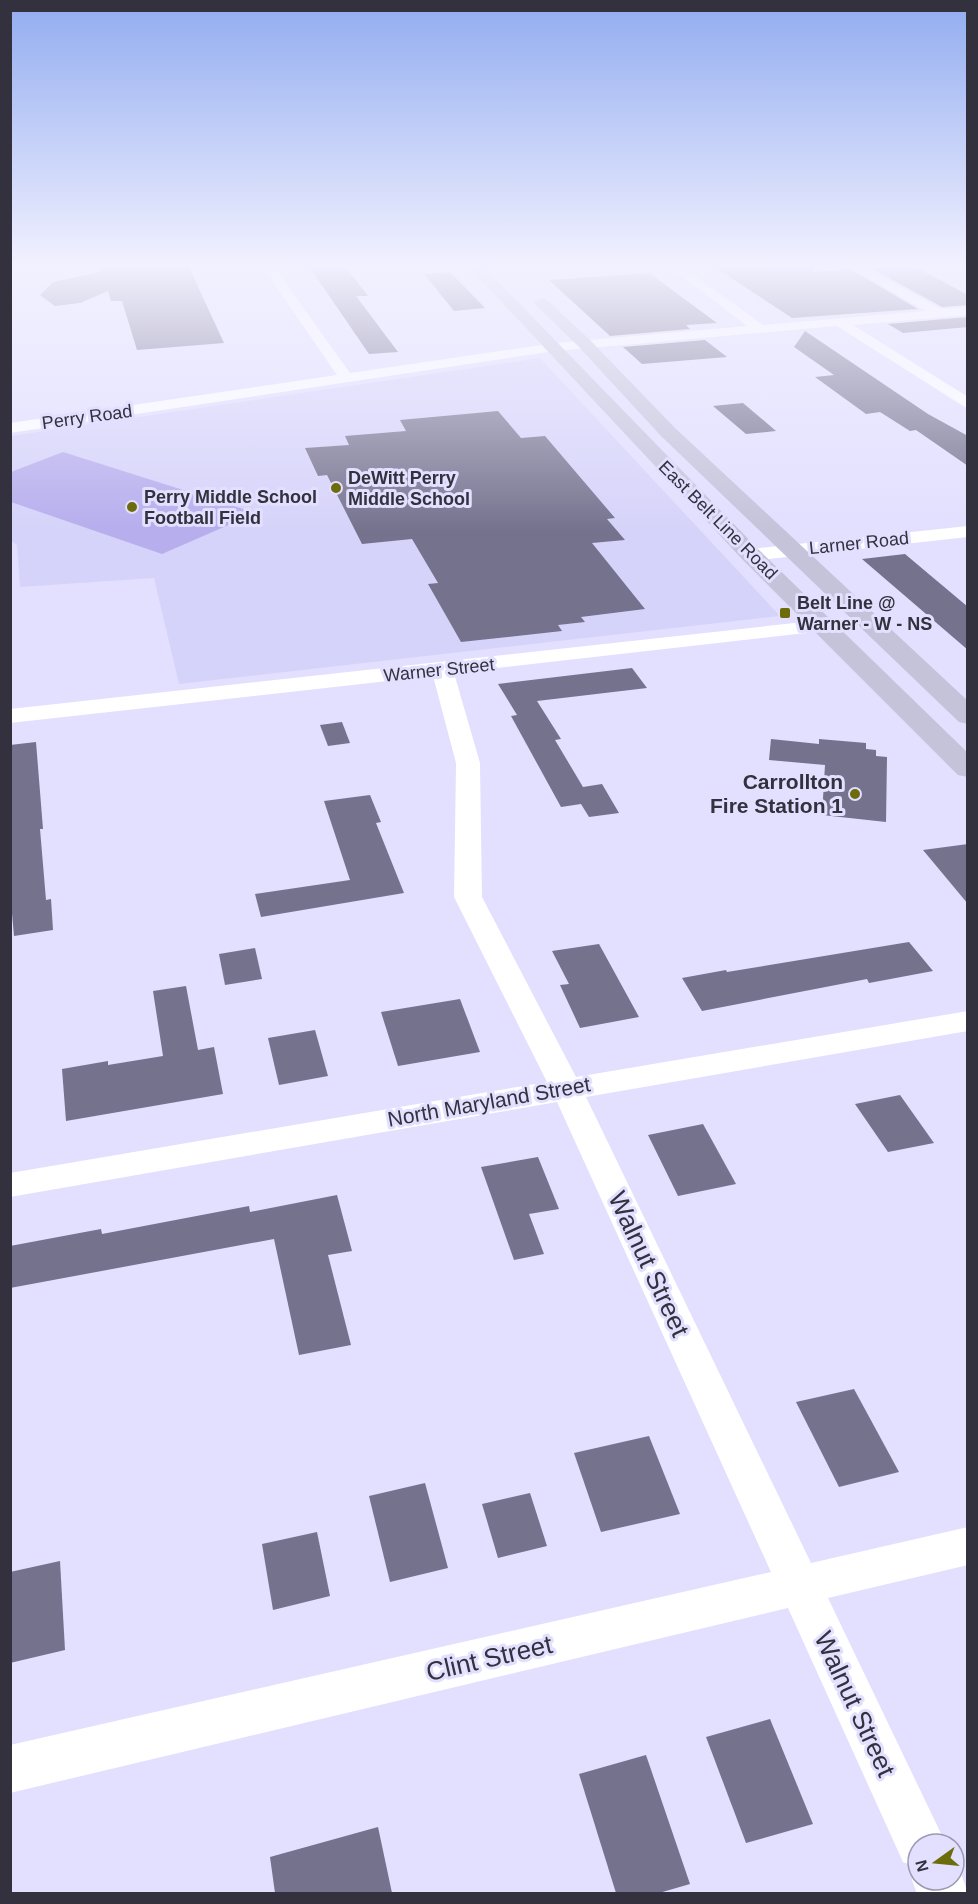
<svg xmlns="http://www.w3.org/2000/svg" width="978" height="1904" font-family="Helvetica,sans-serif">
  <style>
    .built { fill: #d6d3fa }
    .green { fill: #b6aeed }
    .building { fill: #75728e }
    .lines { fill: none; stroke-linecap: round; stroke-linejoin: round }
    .minor { fill: #fff; fill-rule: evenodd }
    .major { fill: #c5c3da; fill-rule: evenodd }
    .poi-dot { fill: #6c6c0c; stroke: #e2dfff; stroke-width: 2 }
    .labels { text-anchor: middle; stroke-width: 6; stroke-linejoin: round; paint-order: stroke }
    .far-street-label { font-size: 18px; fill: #32313d; stroke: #e2dfff }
    .far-poi-label { font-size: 18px; font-weight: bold; fill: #32313d; stroke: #e2dfff; text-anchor: start }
    .poi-label { font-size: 21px; font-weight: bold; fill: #32313d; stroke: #e2dfff; text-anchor: end }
    .street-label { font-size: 21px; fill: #32313d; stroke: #e2dfff }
    .near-street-label { font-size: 26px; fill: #32313d; stroke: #e2dfff }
  </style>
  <rect width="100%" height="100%" fill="#e2dfff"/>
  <!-- built -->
  <polygon class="built" points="540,358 780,616 179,684 154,578 20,587 17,545 11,541 10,436"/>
  <!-- green -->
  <polygon class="green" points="63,452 256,513 162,554 11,502 11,472"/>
  <!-- building -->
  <g class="building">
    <polygon points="98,265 188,265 224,343 137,350 122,301 111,301 108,291 80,303 55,306 40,295 53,282 100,272"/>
    <polygon points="308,265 337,265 339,268 346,267 368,296 356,296 398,352 369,354"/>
    <polygon points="716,265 814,265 814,272 850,269 918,309 792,318 716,268 721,268"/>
    <polygon points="912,265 968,295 968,305 942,307 871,268"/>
    <polygon points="450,272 485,308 454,311 424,274"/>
    <polygon points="649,273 717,323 686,325 690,329 610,336 549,280"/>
    <polygon points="968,317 968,327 903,333 888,324"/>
    <polygon points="805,331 928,414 968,436 968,466 916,430 910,431 880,412 866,414 815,377 834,375 794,347"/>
    <polygon points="705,340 727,357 642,364 623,347"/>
    <polygon points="743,403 776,431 746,434 713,406"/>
    <polygon points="498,411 521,438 545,436 615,518 607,519 625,540 592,543 645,609 581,617 585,622 558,625 562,631 461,642 428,584 438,583 412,539 362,544 327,475 318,476 305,448 349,445 345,436 406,431 400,420"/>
    <polygon points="905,554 968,607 968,650 862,559"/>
    <polygon points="632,668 647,688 537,701 561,739 555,740 583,787 602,784 619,813 589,817 581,804 561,807 511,716 517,715 498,684"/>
    <polygon points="342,722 350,743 328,746 320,725"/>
    <polygon points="771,739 819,744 819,739 866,743 866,749 876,750 876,756 887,757 886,822 822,815 825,765 769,760"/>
    <polygon points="36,742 43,829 40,829 46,900 51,899 53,930 14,936 10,891 10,745"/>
    <polygon points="370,795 381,822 376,823 404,893 261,917 255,894 350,880 324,801"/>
    <polygon points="968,844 968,904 923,850"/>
    <polygon points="909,942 933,971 869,983 867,979 702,1011 682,978 726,970 727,972"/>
    <polygon points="599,944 639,1017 580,1028 560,985 569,984 552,951"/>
    <polygon points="255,948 262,979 225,985 219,954"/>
    <polygon points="186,986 198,1050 214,1047 223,1094 66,1121 62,1069 108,1061 108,1065 163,1056 153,991"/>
    <polygon points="460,999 480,1052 398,1066 381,1012"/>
    <polygon points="315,1030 328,1076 279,1085 268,1038"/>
    <polygon points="900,1095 934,1143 888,1152 855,1104"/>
    <polygon points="703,1124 736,1184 678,1196 648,1135"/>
    <polygon points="538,1157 559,1209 529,1214 544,1254 514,1260 481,1167"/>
    <polygon points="337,1195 352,1251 328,1255 351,1345 299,1355 274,1239 10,1288 10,1246 101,1229 102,1234 249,1206 250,1212"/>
    <polygon points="854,1389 899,1472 839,1487 796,1402"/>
    <polygon points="649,1436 680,1514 601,1532 574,1453"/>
    <polygon points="425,1483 448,1568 390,1582 369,1496"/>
    <polygon points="530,1493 547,1546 498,1558 482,1504"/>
    <polygon points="317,1532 330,1596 273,1610 262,1544"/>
    <polygon points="60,1561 65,1650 10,1663 10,1572"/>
    <polygon points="770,1719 813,1824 746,1843 706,1737"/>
    <polygon points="646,1755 690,1884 659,1893 616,1893 579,1774"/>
    <polygon points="378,1827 392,1893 275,1893 270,1857"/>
  </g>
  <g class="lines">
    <!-- minor -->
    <g class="minor">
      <polygon points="264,265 276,265 287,285 350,373 555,343 747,326 667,265 680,265 763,325 925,311 847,265 861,265 941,309 968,307 968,315 853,325 968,397 968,409 837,326 555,351 10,433 10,423 337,375 275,285"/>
      <polygon points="968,526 968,537 751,561 744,559 741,555 744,551 751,549"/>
      <polygon points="868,615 875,617 878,621 875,625 454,673 480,763 482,897 576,1077 968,1011 968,1031 586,1097 811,1563 968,1527 968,1565 828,1598 946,1844 918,1844 918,1880 954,1880 954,1862 962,1876 968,1894 917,1894 912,1880 917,1867 903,1862 788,1608 10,1793 10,1745 771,1572 557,1102 10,1197 10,1173 547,1082 454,897 456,763 433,676 10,723 10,709"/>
    </g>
    <!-- major -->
    <g class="major">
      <polygon points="467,265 482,265 759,550 968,753 968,777 958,775 743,560"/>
      <polygon points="542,298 547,300 590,340 675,428 968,701 968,724 959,722 661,436 578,346 537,306 534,303 537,300"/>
    </g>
  </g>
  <!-- sky -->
  <linearGradient id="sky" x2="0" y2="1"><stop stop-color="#91acf0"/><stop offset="0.5" stop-color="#f2f1ff"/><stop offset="1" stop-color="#f2f1ff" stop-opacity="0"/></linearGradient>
  <rect width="978" height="531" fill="url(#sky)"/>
  <!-- markers -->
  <g class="poi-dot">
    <circle cx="336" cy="488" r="6"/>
    <circle cx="132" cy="507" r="6"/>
    <rect x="779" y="607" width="12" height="12" rx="3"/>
    <circle cx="855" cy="794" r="6"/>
  </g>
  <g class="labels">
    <!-- far-street labels -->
    <g class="far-street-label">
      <text transform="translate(87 417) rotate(-8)" y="6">Perry Road</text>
      <text transform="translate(718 520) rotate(45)" y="6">East Belt Line Road</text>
      <text transform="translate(859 543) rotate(-6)" y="6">Larner Road</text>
      <text transform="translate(439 670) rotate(-6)" y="6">Warner Street</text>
    </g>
    <!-- far-poi labels -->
    <g class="far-poi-label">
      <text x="348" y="484">DeWitt Perry<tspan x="348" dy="21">Middle School</tspan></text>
      <text x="144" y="503">Perry Middle School<tspan x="144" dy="21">Football Field</tspan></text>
      <text x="797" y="609">Belt Line @<tspan x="797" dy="21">Warner - W - NS</tspan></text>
    </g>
    <!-- poi labels -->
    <g class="poi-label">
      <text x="843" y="789">Carrollton<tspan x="843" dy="24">Fire Station 1</tspan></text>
    </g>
    <!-- street labels -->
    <g class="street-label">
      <text transform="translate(489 1102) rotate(-10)" y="7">North Maryland Street</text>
    </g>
    <!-- near-street labels -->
    <g class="near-street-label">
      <text transform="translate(649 1264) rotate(65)" y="9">Walnut Street</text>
      <text transform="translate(489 1658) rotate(-13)" y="9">Clint Street</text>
      <text transform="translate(855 1704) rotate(65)" y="9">Walnut Street</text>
    </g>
  </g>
  <!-- border -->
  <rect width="978" height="1904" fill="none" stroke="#32313d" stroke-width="24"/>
  <!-- north arrow -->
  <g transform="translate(936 1862) rotate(255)"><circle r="28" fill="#e2dfff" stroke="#9c99b1" stroke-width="1.5"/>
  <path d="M0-4.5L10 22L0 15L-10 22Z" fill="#6c6c0c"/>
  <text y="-9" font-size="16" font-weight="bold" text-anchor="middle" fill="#32313d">N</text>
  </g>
</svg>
